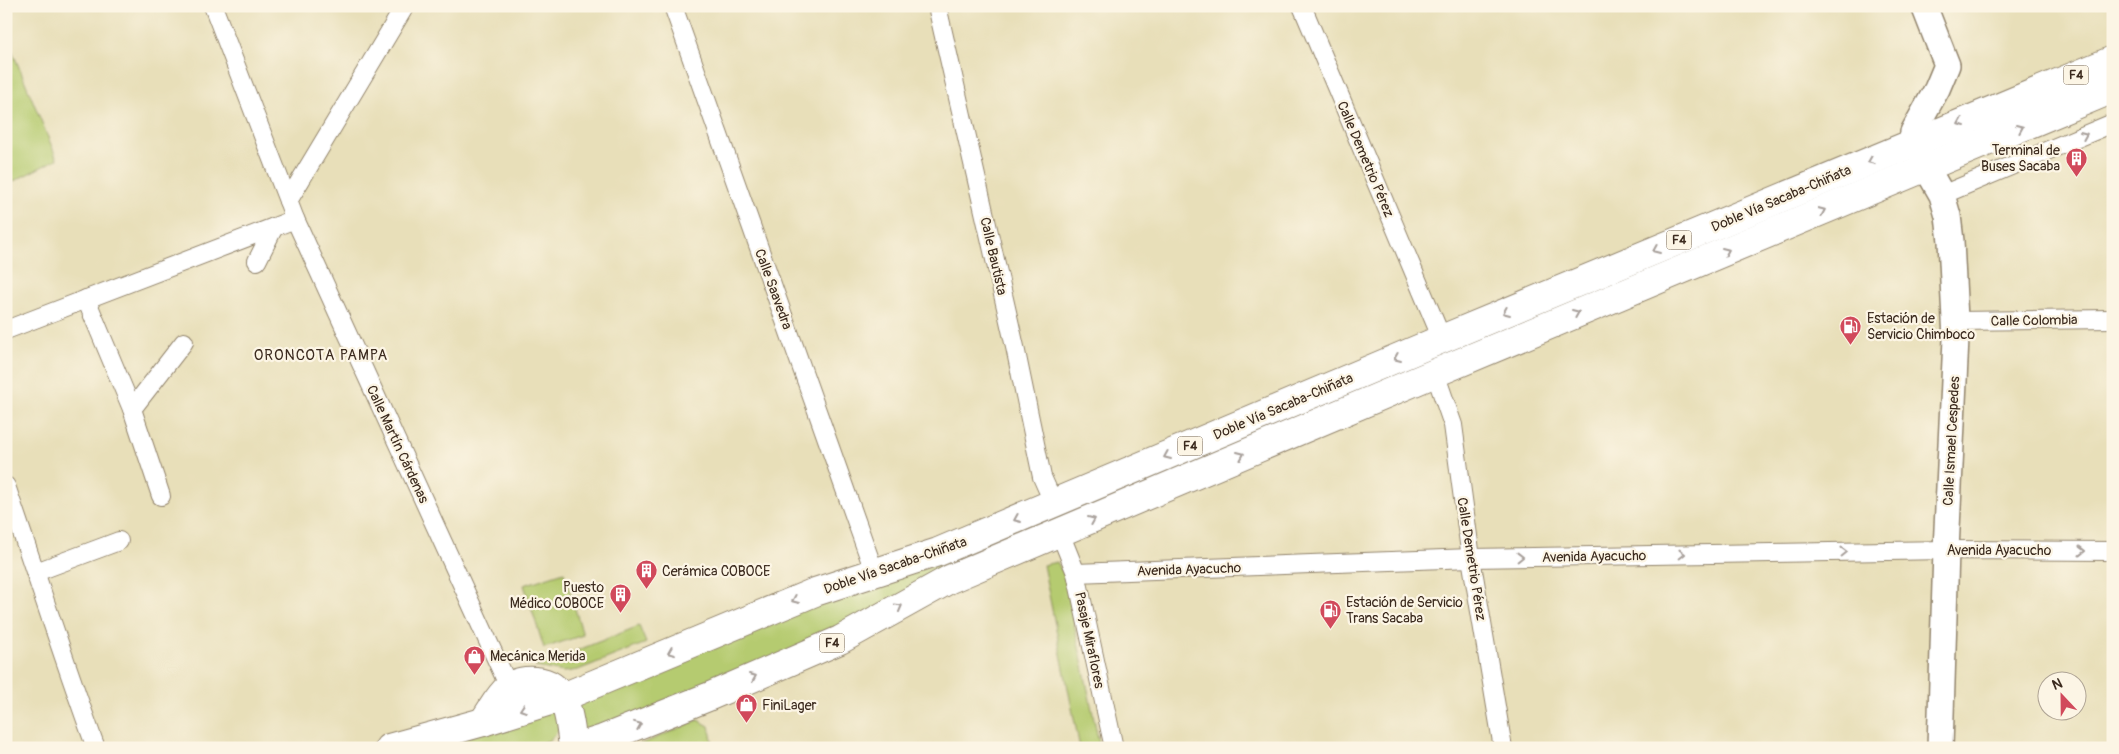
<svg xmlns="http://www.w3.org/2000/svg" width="2119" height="754" font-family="Pangolin,sans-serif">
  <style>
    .green { fill: #b5cb70; stroke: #787a47 }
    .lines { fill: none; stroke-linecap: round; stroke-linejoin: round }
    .street-casing { stroke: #92846c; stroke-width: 20 }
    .secondary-casing { stroke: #92846c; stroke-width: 28 }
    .highway-casing { stroke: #92846c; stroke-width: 30 }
    .street { stroke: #fff; stroke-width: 18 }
    .secondary { stroke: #fff; stroke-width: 25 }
    .highway { stroke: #fff; stroke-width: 28 }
    .oneway { stroke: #a79f9a }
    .labels { text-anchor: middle; stroke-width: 4.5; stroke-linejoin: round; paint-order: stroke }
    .shield { fill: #fcf5e5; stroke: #75675a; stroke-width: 1 }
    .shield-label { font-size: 12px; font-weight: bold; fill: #3b2a1e }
    .poi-label { font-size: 14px; fill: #3b2a1e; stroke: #fcf5e5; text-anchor: start }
    .street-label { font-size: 14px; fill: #3b2a1e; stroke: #fcf5e5 }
    .neighbourhood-label { font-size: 15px; letter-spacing: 1px; fill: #3b2a1e; stroke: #fcf5e5 }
  </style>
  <rect width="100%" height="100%" fill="#fcf5e5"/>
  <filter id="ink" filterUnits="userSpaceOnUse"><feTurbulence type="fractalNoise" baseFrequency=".02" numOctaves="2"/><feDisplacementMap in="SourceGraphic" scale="10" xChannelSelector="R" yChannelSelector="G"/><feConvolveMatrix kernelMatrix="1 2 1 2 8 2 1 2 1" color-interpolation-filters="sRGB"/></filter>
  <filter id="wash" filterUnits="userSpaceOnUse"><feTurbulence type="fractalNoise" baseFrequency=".0096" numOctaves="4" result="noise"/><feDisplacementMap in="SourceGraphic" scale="20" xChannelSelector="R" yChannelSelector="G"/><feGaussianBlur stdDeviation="1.12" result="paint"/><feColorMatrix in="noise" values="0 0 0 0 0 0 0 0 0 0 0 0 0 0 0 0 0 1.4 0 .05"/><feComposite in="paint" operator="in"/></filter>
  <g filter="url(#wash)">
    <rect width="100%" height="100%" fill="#e8dfb9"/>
    <!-- green -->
    <g class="green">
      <polygon points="6,36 57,159 6,185"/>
      <polygon points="944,562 947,569 832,633 582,738 575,702 807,604"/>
      <polygon points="1057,562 1064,575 1100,748 1080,748 1043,565"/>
      <polygon points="564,572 583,635 544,648 524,585"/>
      <polygon points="639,626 646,643 578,670 564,672 535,667"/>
      <polygon points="559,708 558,731 550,740 529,748 434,748"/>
      <polygon points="698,720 709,726 714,748 632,748"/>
    </g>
  </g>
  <g filter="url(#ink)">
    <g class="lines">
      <defs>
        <g id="street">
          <polyline points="213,6 295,219 509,687"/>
          <polyline points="673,6 874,571"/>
          <polyline points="937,6 1015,347 1042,477 1054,504"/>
          <polyline points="1302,6 1442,339"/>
          <polyline points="1942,195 2113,123"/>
          <polyline points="288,201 405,6"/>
          <polyline points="257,261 274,227"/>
          <polyline points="86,299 132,409 161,496"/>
          <polyline points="1955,321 2113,319"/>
          <polyline points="6,330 295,219"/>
          <polyline points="1435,373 1453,425 1471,558 1503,748"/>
          <polyline points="132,409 184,342"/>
          <path d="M6,486C36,573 64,661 96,748"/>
          <polyline points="1060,533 1076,573 1114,748"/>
          <polyline points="36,572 119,541"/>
          <polyline points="1076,573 1471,558 1946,550 2113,551"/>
        </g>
        <polyline id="secondary" points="1924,6 1947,65 1937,89 1913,132 1926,167 1942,195 1948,216 1951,241 1956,339 1946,550 1940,748"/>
        <g id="highway">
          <path d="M483,722C491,711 498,696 509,687C515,682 527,680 535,681C569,683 570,722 573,748"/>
          <polyline points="389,748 483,722 563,697 815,592 938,552 1442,339 2113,60"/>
          <polyline points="575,748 603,739 708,697 840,640 950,579 1435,373 2113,89"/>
        </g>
      </defs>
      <!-- street casing -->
      <use href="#street" class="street-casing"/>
      <!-- secondary casing -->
      <use href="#secondary" class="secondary-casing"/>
      <!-- highway casing -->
      <use href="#highway" class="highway-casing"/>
      <!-- street -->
      <use href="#street" class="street"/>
      <!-- secondary -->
      <use href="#secondary" class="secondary"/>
      <!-- highway -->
      <use href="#highway" class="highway"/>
    </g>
    <!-- one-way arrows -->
    <defs><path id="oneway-chevron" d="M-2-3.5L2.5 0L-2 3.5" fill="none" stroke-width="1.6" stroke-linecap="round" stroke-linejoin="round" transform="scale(1.25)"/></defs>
    <g class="oneway">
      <use href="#oneway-chevron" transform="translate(1961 123) rotate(157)"/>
      <use href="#oneway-chevron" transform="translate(2020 128) rotate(-23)"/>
      <use href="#oneway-chevron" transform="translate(2084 135) rotate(-23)"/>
      <use href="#oneway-chevron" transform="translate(1871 161) rotate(158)"/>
      <use href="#oneway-chevron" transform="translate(1822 211) rotate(-23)"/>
      <use href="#oneway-chevron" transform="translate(1656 250) rotate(157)"/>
      <use href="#oneway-chevron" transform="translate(1726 251) rotate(-23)"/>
      <use href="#oneway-chevron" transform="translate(1506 312) rotate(157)"/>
      <use href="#oneway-chevron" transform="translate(1576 313) rotate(-23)"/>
      <use href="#oneway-chevron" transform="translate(1397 358) rotate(157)"/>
      <use href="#oneway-chevron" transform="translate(1241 455) rotate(-23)"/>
      <use href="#oneway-chevron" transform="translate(1167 456) rotate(157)"/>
      <use href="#oneway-chevron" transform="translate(1017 519) rotate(157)"/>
      <use href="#oneway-chevron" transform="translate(1092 520) rotate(-23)"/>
      <use href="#oneway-chevron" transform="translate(2082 551)"/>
      <use href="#oneway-chevron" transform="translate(1844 552) rotate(-1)"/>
      <use href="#oneway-chevron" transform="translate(1682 554) rotate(-1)"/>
      <use href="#oneway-chevron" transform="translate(1520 557) rotate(-1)"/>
      <use href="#oneway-chevron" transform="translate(795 600) rotate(157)"/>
      <use href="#oneway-chevron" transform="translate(899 607) rotate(-29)"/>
      <use href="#oneway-chevron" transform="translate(671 652) rotate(158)"/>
      <use href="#oneway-chevron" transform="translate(753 677) rotate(-23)"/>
      <use href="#oneway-chevron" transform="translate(523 709) rotate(162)"/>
      <use href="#oneway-chevron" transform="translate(638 725) rotate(-22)"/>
    </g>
  </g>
  <!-- icons -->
  <defs>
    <symbol id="building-pin" viewBox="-11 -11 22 30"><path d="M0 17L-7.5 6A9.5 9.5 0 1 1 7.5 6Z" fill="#d1495b" stroke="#fcf5e5"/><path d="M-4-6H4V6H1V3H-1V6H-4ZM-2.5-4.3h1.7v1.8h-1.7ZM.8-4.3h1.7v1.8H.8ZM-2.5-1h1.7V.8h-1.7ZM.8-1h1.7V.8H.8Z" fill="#fff"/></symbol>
    <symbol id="fuel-pin" viewBox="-11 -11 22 30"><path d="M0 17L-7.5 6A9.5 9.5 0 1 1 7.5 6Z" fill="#d1495b" stroke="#fcf5e5"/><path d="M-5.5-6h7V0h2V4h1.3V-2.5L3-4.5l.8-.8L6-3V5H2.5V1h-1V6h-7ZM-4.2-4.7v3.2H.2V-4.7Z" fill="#fff"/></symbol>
    <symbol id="shop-pin" viewBox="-11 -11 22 30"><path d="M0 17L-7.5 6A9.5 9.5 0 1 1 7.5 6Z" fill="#d1495b" stroke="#fcf5e5"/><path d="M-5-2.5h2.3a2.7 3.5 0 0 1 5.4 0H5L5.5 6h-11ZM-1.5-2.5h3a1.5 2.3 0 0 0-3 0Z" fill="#fff"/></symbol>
  </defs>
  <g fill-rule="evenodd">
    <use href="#building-pin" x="2064" y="146" width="25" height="34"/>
    <use href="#fuel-pin" x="1838" y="314" width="25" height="34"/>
    <use href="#building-pin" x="634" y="558" width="25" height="34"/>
    <use href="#building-pin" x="608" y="582" width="25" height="34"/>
    <use href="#fuel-pin" x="1318" y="598" width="25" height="34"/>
    <use href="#shop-pin" x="462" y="644" width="25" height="34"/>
    <use href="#shop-pin" x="734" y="692" width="25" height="34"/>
  </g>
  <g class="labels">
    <!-- shield labels -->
    <g class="shield">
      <rect x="2063.5" y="65.5" width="25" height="19" rx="4"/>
      <rect x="1666.5" y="230.5" width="25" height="19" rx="4"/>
      <rect x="1177.5" y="436.5" width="25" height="19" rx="4"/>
      <rect x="819.5" y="633.5" width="25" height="19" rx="4"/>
    </g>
    <g class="shield-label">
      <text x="2076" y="79">F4</text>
      <text x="1679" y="244">F4</text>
      <text x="1190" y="450">F4</text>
      <text x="832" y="647">F4</text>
    </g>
    <!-- poi labels -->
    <g class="poi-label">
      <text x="2060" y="155" text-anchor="end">Terminal de<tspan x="2060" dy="16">Buses Sacaba</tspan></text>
      <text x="1867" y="323">Estación de<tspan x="1867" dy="16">Servicio Chimboco</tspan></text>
      <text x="662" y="576">Cerámica COBOCE</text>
      <text x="604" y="592" text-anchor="end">Puesto<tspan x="604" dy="16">Médico COBOCE</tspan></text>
      <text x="1346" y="607">Estación de Servicio<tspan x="1346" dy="16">Trans Sacaba</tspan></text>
      <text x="490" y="661">Mecánica Merida</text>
      <text x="762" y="710">FiniLager</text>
    </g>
    <!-- street labels -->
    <g class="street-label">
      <text transform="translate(1366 159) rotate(67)" y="5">Calle Demetrio Pérez</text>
      <text transform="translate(1781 198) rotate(-23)" y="5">Doble Vía Sacaba-Chiñata</text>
      <text transform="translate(994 256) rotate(77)" y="5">Calle Bautista</text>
      <text transform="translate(774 289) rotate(70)" y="5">Calle Saavedra</text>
      <text transform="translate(2034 320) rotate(-1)" y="5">Calle Colombia</text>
      <text transform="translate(1283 406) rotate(-23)" y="5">Doble Vía Sacaba-Chiñata</text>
      <text transform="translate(1951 441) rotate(-87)" y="5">Calle Ismael Cespedes</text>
      <text transform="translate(398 444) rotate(65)" y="5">Calle Martín Cárdenas</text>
      <text x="1999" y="555">Avenida Ayacucho</text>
      <text transform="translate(1594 556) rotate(-1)" y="5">Avenida Ayacucho</text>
      <text transform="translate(1472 559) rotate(81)" y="5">Calle Demetrio Pérez</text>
      <text transform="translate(895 565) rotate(-19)" y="5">Doble Vía Sacaba-Chiñata</text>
      <text transform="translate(1189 569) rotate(-2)" y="5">Avenida Ayacucho</text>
      <text transform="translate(1090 640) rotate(78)" y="5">Pasaje Miraflores</text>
    </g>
    <!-- neighbourhood labels -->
    <g class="neighbourhood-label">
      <text x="321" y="360">ORONCOTA PAMPA</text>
    </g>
  </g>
  <!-- margin -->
  <rect width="2119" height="754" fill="none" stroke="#fcf5e5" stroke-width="25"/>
  <!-- north arrow -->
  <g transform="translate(2062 696) rotate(338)"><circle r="24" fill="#fcf5e5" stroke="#afa495"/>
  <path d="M0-4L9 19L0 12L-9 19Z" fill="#d1495b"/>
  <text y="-8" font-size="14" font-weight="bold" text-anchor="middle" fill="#3b2a1e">N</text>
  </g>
</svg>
